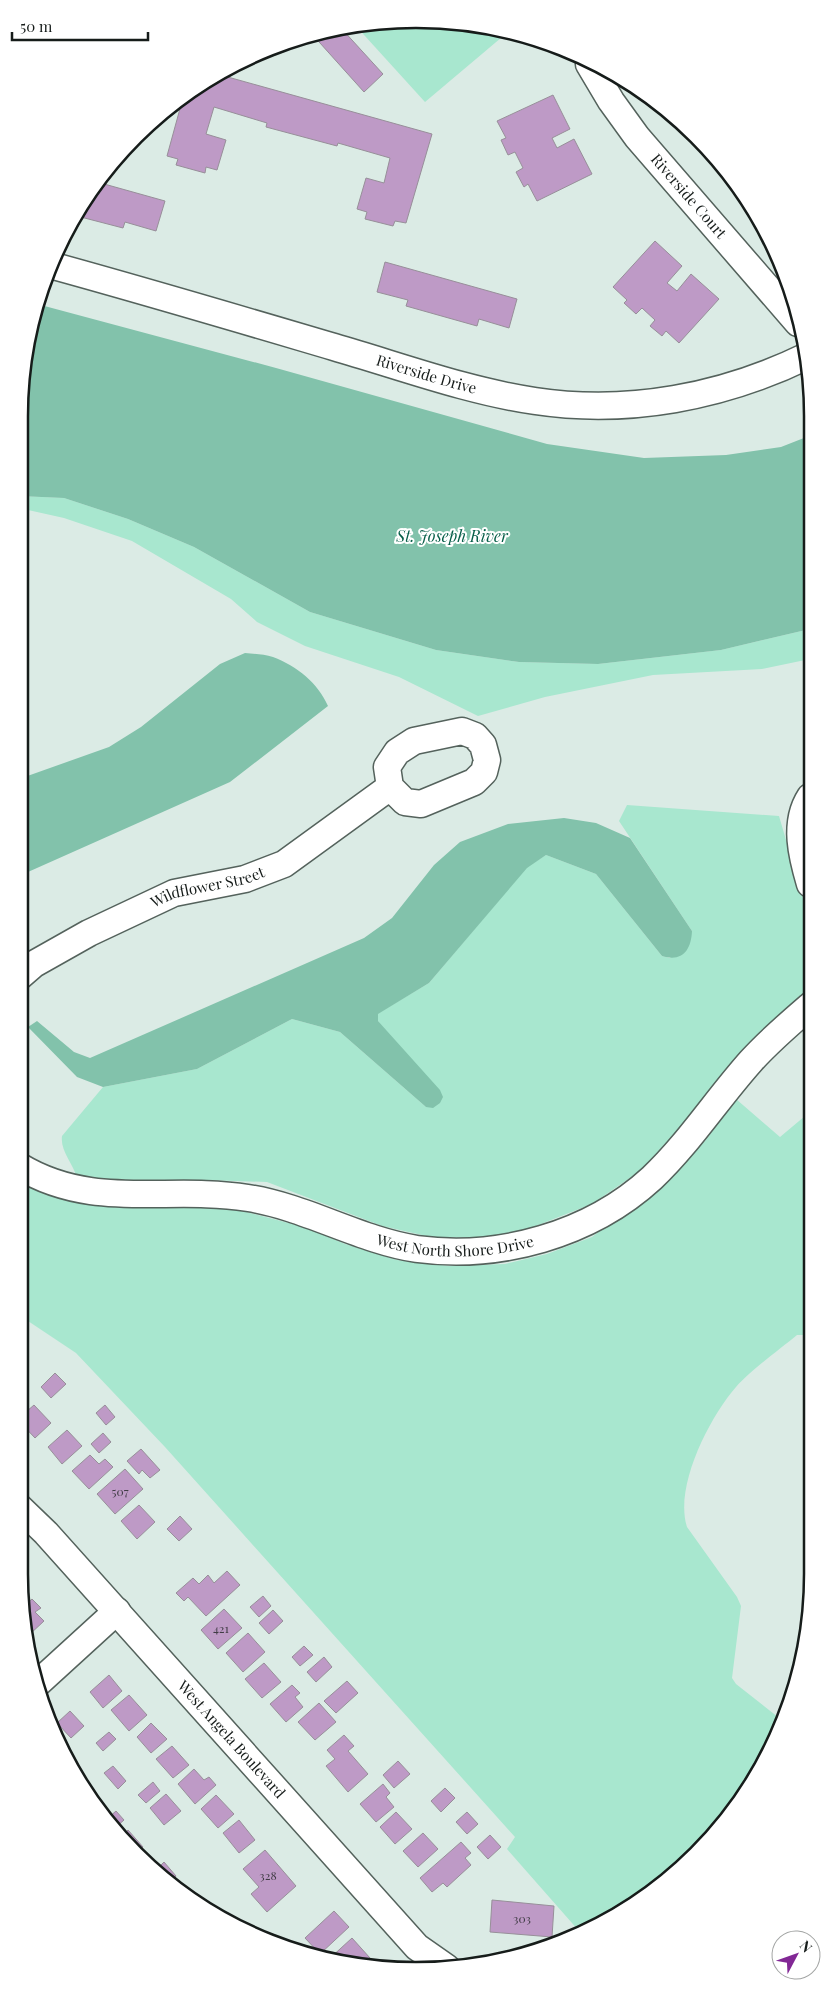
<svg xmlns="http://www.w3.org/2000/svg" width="831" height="1990" font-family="'Playfair Display',serif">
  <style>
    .green { fill: #a8e7cf }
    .water { fill: #82c2ab }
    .building { fill: #be9ac6; stroke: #978f99 }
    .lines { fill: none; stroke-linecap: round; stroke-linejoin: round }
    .minor-casing { stroke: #54625c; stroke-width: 29 }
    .minor { stroke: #fff; stroke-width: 26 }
    .labels { text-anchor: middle; stroke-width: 4; stroke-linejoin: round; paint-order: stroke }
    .number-label { font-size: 12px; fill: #403c45 }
    .street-label { font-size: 15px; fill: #161c1a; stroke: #fff }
    .water-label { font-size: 16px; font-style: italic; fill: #065e48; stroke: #fff }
    .rim { fill: none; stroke: #161c1a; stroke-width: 2.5 }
  </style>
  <rect width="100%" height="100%" fill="#dbebe5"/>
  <!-- green -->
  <g class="green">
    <polygon points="390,20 468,22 508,32 425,102 355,25"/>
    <polygon points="19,496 64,498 128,519 194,547 310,612 436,650 519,662 598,664 721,650 810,629 810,659 762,669 653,675 545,697 478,716 399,677 305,646 257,622 231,599 132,541 64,518 19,508"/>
    <path d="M627,805L779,816L810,922L811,993L726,1071L673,1135L640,1171L592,1204L528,1229L480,1238L431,1237L382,1226L267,1182L207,1180L138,1182L77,1178C73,1163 60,1151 62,1136L103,1087L197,1069L292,1019L340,1032L426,1107L378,1021L377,1014L429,983L527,867L546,855L596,874L662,956L670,958L692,931L619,821Z"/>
    <path d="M736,1099L780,1137L811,1111L812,1335H797C779,1350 751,1370 736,1387C709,1418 674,1487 687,1527L737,1597L741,1606L732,1678L736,1684L783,1721L759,1773L714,1836L614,1918L579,1931L507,1849L515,1837L165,1447L76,1353L19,1315V1180L136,1206L235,1209L308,1228L345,1244L397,1260L449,1266L505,1264L547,1254L592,1237L649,1192L705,1141Z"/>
  </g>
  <!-- water -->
  <g class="water">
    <polygon points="37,304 276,368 547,444 644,458 726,455 781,447 809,436 810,629 721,650 598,664 519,662 436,650 310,612 194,547 128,519 64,498 19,496 19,415"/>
    <path d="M245,653C254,654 264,654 273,657C297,666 318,683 328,706L230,782L19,876V779L109,747L141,727L220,664Z"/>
    <path d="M564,818L596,823L630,838L692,931C691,951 682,962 662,956L596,874L546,855L527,868L429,983L378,1014V1021L440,1090L443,1097L440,1103L433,1108L426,1107L340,1032L292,1019L197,1069L103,1087L77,1077L28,1027L37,1021L74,1052L90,1058L364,938L392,918L434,865L460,842L508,824Z"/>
  </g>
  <!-- building -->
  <g class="building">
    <polygon points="341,28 383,74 364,92 311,33"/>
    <polygon points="217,74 432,134 406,223 395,221 393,226 365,219 367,212 357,209 366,178 384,183 390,158 338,143 337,146 266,127 267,123 214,107 206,134 226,140 217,170 206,167 205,173 176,165 178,159 167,156 184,94"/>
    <polygon points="553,95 570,129 552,138 557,148 574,139 592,174 537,201 528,184 524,187 516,172 523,168 515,152 508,155 501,140 506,138 497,121"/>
    <polygon points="97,182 165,201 156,231 125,222 123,228 73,215"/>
    <polygon points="655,241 682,266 667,283 677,291 691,274 719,299 679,343 666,331 662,336 650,326 655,320 642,308 636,314 624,303 627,300 613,287"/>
    <polygon points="385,262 517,299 509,328 479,319 477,326 406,306 408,300 377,292"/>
    <polygon points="55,1373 66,1384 51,1398 41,1387"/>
    <polygon points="34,1405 51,1423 35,1438 19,1421 19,1418"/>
    <polygon points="105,1405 115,1417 106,1425 96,1413"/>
    <polygon points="67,1430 82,1446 62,1464 48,1447"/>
    <polygon points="103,1433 111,1442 99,1453 91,1444"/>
    <polygon points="141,1449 160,1470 150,1478 142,1470 139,1474 127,1461"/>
    <polygon points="90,1455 99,1464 105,1459 113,1467 89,1489 72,1471"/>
    <polygon points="125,1469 143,1489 115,1514 97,1494"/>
    <polygon points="139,1505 155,1522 137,1539 121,1521"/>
    <polygon points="180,1516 192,1529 179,1541 167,1529"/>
    <polygon points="227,1571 240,1585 206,1616 188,1597 184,1601 176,1593 193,1578 199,1584 208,1575 214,1583"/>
    <polygon points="263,1596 271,1606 259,1617 250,1607"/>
    <polygon points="32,1599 41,1608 35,1612 44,1621 29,1635 24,1606"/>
    <polygon points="224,1609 242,1628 218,1649 201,1630"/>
    <polygon points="273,1610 283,1621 269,1634 259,1623"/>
    <polygon points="248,1633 265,1652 243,1672 226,1653"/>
    <polygon points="304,1646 313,1655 300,1666 292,1657"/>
    <polygon points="324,1657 332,1667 316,1682 307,1672"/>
    <polygon points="264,1663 281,1682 262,1698 245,1679"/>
    <polygon points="109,1675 122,1691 103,1708 90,1692"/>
    <polygon points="347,1681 358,1693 336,1713 324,1701"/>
    <polygon points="292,1685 300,1693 295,1697 303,1707 286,1722 270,1704"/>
    <polygon points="129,1695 147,1715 129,1731 111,1710"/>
    <polygon points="319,1703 336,1722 315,1740 298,1722"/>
    <polygon points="70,1711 84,1726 71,1738 57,1723"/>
    <polygon points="151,1723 167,1739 151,1753 137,1737"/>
    <polygon points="109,1732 116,1739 103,1751 96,1743"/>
    <polygon points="344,1735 354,1746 348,1751 368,1774 348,1792 326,1766 335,1759 327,1750"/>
    <polygon points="172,1746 189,1765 173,1778 156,1759"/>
    <polygon points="398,1761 410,1774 394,1788 383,1775"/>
    <polygon points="113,1766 126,1781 118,1789 104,1773"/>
    <polygon points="194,1769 204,1780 209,1777 216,1785 195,1804 178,1784"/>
    <polygon points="153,1782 160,1791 146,1803 138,1795"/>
    <polygon points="383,1784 390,1793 386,1797 394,1807 376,1822 360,1804"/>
    <polygon points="445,1788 455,1798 441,1812 431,1801"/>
    <polygon points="166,1794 181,1811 164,1825 150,1808"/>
    <polygon points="216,1795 234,1814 218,1828 201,1809"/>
    <polygon points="116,1811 124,1820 116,1827 108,1818"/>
    <polygon points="396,1812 412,1829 395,1844 380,1827"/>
    <polygon points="467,1812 478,1824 467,1834 456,1822"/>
    <polygon points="239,1820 255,1840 239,1853 223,1833"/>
    <polygon points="128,1830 143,1847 137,1852 120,1838"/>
    <polygon points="423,1833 438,1849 418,1867 403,1851"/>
    <polygon points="490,1835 501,1847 488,1859 477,1847"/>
    <polygon points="461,1842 471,1853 465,1858 471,1865 447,1887 443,1883 432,1892 420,1878"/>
    <polygon points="265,1850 296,1886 267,1912 251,1894 259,1887 243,1869"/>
    <polygon points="164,1862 176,1876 172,1881 157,1869"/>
    <polygon points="492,1900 554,1906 552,1937 490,1932"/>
    <polygon points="334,1911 349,1927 320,1954 305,1938"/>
    <polygon points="352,1938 370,1958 362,1966 338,1964 328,1960"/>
  </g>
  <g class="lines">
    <defs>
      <g id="minor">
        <path id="s1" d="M589,64L611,101L637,137L798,323"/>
        <path id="s2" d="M50,265C145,291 239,319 334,347C400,366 467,391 535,401C628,415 723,397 807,356"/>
        <path d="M810,797C793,823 802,857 810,884"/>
        <path id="s3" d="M19,977L34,964L89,933L174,893L245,879L284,864L390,787L405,802L421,804L474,782L484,772L487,760L483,745L475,736L462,731L414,741L397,752L387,767L390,787"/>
        <path id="s4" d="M19,1166C93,1211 168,1185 248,1198C306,1207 359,1240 417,1249C499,1260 590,1235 652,1178C689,1143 717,1099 751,1061C770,1040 790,1023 811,1005"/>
        <path id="s5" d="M19,1507L46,1533L417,1947L447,1968"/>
        <polyline points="37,1684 117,1611"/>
      </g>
    </defs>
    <!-- minor casing -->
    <use href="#minor" class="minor-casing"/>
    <!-- minor -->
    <use href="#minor" class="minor"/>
  </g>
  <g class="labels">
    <!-- number labels -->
    <g class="number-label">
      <text x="120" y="1496">507</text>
      <text x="221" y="1633">421</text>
      <text x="268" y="1880">328</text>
      <text x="522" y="1923">303</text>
    </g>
    <!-- street labels -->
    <g class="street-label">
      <text dy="5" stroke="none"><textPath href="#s1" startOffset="166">Riverside Court</textPath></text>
      <text dy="5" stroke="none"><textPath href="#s2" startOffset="392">Riverside Drive</textPath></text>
      <text dy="5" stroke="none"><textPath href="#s3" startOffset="211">Wildflower Street</textPath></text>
      <text dy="5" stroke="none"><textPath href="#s4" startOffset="449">West North Shore Drive</textPath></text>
      <text dy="5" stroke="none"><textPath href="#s5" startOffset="315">West Angela Boulevard</textPath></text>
    </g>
    <!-- water labels -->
    <g class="water-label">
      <text x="452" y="542">St. Joseph River</text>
    </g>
  </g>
  <!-- crop -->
  <path d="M0 0H831V1990H0ZM416 28H416A388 388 0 0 1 804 416V1574A388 388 0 0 1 416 1962H416A388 388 0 0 1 28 1574V416A388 388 0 0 1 416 28Z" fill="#fff" fill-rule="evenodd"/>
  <path class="rim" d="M416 28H416A388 388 0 0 1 804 416V1574A388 388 0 0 1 416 1962H416A388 388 0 0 1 28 1574V416A388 388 0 0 1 416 28Z"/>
  <!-- north arrow -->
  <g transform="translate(796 1955) rotate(49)"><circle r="24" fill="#ffffff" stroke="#a2a4a3"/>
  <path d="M0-4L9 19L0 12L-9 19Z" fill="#822895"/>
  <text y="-8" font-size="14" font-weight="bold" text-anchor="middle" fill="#161c1a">N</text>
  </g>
  <!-- scale -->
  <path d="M12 32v8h136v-8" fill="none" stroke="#161c1a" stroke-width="2.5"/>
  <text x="20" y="32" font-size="15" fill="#161c1a" stroke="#ffffff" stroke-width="4" paint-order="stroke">50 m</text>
</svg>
